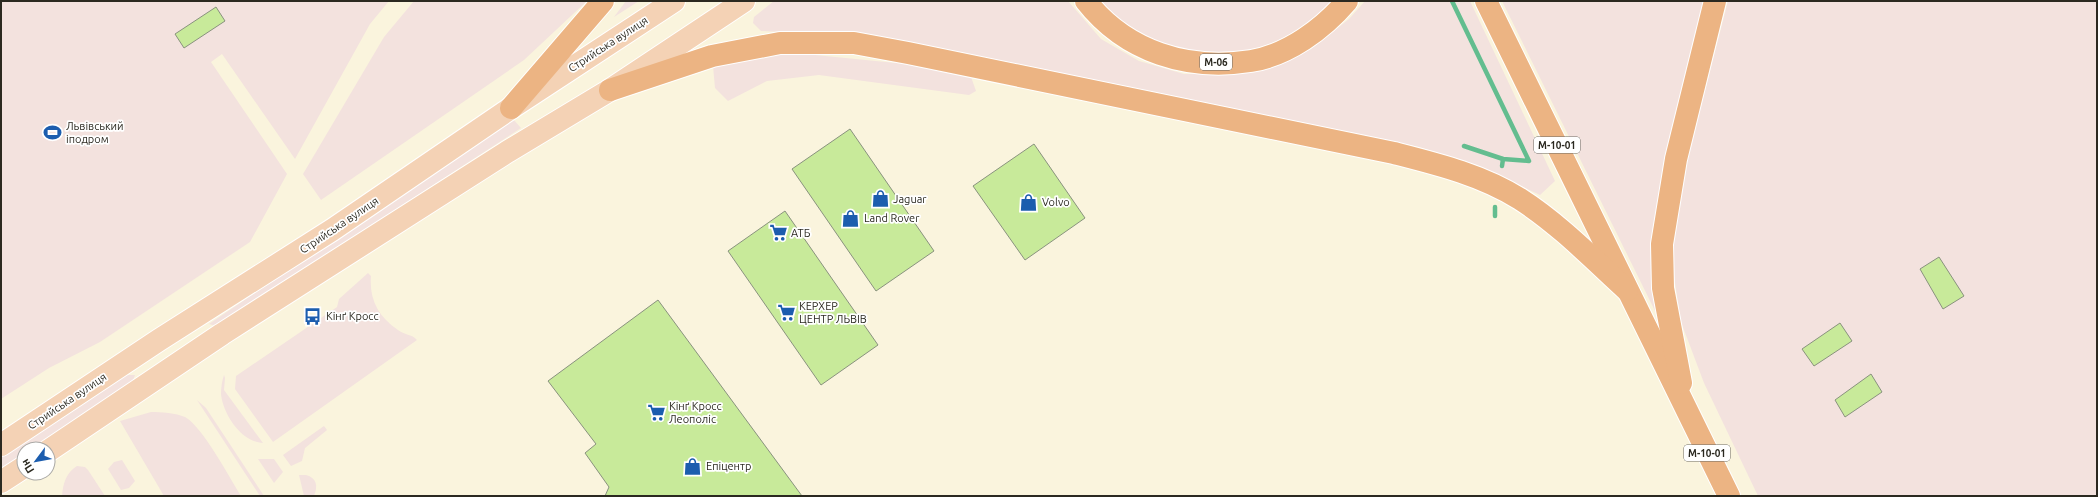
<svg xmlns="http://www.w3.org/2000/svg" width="2098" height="497" font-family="Ubuntu,sans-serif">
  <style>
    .green { fill: #f3e2de }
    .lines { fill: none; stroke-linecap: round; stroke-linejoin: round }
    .stream { stroke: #63bd8f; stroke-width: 4.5 }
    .building { fill: #c8ea9a; stroke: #89927e }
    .major-casing { stroke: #fff; stroke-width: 24 }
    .highway-casing { stroke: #fff; stroke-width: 24 }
    .major { stroke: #f4d2b5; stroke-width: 22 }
    .highway { stroke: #ecb483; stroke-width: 22 }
    .labels { text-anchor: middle; stroke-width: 3.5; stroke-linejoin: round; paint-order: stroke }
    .shield { fill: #fff; stroke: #6b6963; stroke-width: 1 }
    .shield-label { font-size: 10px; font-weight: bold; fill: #2b2920 }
    .street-label { font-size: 11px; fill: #2b2920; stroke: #fff }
    .poi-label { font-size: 11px; fill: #2b2920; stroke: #fff; text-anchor: start }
  </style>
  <rect width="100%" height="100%" fill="#faf4dd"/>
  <!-- green -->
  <g class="green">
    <polygon points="1,1 389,1 370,24 295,159 222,54 211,62 287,174 250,242 100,342 49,368 1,399"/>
    <polygon points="414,1 587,1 524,60 321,200 303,174 384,37"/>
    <polygon points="626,1 639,1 614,17"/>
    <polygon points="774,1 1068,1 1101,39 1139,61 1184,74 1229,74 1273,67 1311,49 1349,19 1365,1 1470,1 1555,181 1540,195 1477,165 1419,147 1170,96 857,36 761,31 753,23 754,17"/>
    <path d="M1101,1H1335C1319,15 1303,28 1283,38C1252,54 1212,56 1178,48C1160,44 1139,32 1123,22C1115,17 1108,8 1101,1Z"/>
    <polygon points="1502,1 1709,1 1654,251 1657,315"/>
    <polygon points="1728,1 2097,1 2097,496 1758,496 1704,383 1681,322 1670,250 1677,199"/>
    <polygon points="785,52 906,64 970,74 976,91 969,95 819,75 767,81 728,101 715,88 713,66"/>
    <polygon points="513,119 521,128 216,326 209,324"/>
    <path d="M368,273L371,276C369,299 378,316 398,330C404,335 412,334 417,340L273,442L235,389L236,376L337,307L339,299Z"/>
    <polygon points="126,375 135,375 131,385 33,449 24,449 24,455 1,470 1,457"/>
    <path d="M224,375L225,378L224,390L263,443C241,442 223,414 221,394C221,387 222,381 224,375Z"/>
    <polygon points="197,400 206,408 264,496 260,496"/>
    <path d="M151,412C161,412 176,413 185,417C203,427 229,477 241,496H164L120,421Z"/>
    <polygon points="324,426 327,430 305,448 302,461 291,466 283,455"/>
    <polygon points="258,459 274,459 283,472 274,483"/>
    <polygon points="122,460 135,481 129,488 121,490 108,469 114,462"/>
    <path d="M77,466L85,467L88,470L105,496H62C63,483 66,473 77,466Z"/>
    <path d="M306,475C317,478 318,486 314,496H304L299,475Z"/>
  </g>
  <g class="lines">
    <!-- stream -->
    <g class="stream">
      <polyline points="1452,1 1529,161 1503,159 1464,146"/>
      <polyline points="1502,166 1503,159"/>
      <polyline points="1495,216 1495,207"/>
    </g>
  </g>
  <!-- building -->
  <g class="building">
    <polygon points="216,7 225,21 184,48 175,34"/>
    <polygon points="850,129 934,251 876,291 792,169"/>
    <polygon points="1034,144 1085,218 1025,260 973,186"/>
    <polygon points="785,211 878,345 821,385 728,251"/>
    <polygon points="1939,257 1964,296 1943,309 1920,269"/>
    <polygon points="658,300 802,496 605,496 609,487 585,453 596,444 548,381"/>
    <polygon points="1840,323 1852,341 1814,366 1802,349"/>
    <polygon points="1871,374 1882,392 1845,417 1835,400"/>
  </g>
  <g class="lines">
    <defs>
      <g id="major">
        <polyline points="1,445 159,340 332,230 511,108 674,1"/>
        <polyline points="48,451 222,334 507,152 610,90 744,1"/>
        <polyline points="1,482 24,467"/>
      </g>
      <g id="highway">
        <path d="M1086,1C1126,52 1188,71 1251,61C1288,55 1323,29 1347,1"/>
        <polyline points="1486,1 1729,496"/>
        <path d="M610,90L712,56L780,43H854L908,53L1394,153C1437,164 1482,175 1520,199C1559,224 1593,259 1627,290"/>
        <polyline points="511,108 603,1"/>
        <polyline points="1681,383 1663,288 1662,244 1676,159 1715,1"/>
      </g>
    </defs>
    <!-- major casing -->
    <use href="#major" class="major-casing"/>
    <!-- highway casing -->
    <use href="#highway" class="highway-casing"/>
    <!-- major -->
    <use href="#major" class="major"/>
    <!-- highway -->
    <use href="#highway" class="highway"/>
  </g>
  <!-- icons -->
  <defs>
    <symbol id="stadium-bare" viewBox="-9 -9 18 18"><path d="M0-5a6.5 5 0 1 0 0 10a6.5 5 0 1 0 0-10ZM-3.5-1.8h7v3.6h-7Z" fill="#1c5dae" stroke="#fff" stroke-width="2.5" paint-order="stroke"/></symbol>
    <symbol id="shop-bare" viewBox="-9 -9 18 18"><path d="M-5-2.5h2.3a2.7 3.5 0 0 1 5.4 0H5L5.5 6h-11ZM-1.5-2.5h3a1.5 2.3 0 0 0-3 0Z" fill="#1c5dae" stroke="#fff" stroke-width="2.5" paint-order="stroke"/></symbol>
    <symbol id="supermarket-bare" viewBox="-9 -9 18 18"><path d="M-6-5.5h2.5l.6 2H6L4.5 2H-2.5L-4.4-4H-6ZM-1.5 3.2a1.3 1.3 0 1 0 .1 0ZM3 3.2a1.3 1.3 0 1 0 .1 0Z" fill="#1c5dae" stroke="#fff" stroke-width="2.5" paint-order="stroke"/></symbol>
    <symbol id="bus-bare" viewBox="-9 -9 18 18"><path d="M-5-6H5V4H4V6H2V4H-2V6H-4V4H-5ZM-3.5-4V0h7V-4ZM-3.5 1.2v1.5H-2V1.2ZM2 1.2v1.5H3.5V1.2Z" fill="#1c5dae" stroke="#fff" stroke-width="2.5" paint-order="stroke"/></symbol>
  </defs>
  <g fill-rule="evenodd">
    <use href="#stadium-bare" x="40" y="120" width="25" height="25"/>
    <use href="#shop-bare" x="868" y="186" width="25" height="25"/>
    <use href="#shop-bare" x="1016" y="190" width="25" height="25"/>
    <use href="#shop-bare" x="838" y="206" width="25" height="25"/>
    <use href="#supermarket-bare" x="766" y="220" width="25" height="25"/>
    <use href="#supermarket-bare" x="774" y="300" width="25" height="25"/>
    <use href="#bus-bare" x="300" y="304" width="25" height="25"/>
    <use href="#supermarket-bare" x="644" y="400" width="25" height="25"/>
    <use href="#shop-bare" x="680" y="454" width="25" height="25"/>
  </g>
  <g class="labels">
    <!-- shield labels -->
    <g class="shield">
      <rect x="1200" y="54" width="32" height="16" rx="3"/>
      <rect x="1534" y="137" width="46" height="16" rx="3"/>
      <rect x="1684" y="445" width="46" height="16" rx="3"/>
    </g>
    <g class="shield-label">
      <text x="1216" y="66">М-06</text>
      <text x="1557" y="149">М-10-01</text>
      <text x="1707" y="457">М-10-01</text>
    </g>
    <!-- street labels -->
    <g class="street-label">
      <text transform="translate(608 44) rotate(-33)" y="4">Стрийська вулиця</text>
      <text transform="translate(339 225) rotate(-34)" y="4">Стрийська вулиця</text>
      <text transform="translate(67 401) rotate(-34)" y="4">Стрийська вулиця</text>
    </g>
    <!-- poi labels -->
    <g class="poi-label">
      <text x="66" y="130">Львівський<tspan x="66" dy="13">іподром</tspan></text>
      <text x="893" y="203">Jaguar</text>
      <text x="1042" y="206">Volvo</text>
      <text x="864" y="222">Land Rover</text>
      <text x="791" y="237">АТБ</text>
      <text x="799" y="310">КЕРХЕР<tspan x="799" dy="13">ЦЕНТР ЛЬВІВ</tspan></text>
      <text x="326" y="320">Кінґ Кросс</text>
      <text x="669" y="410">Кінґ Кросс<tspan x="669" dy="13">Леополіс</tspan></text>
      <text x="706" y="470">Епіцентр</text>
    </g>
  </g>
  <!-- border -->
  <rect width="2098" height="497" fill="none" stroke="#2b2920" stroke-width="4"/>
  <!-- north arrow -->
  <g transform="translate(36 461) rotate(238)"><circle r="19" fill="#ffffff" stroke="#aaa9a6"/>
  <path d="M0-3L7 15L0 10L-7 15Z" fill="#1c5dae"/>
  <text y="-6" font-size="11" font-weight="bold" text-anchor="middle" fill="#2b2920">Пн</text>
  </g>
</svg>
